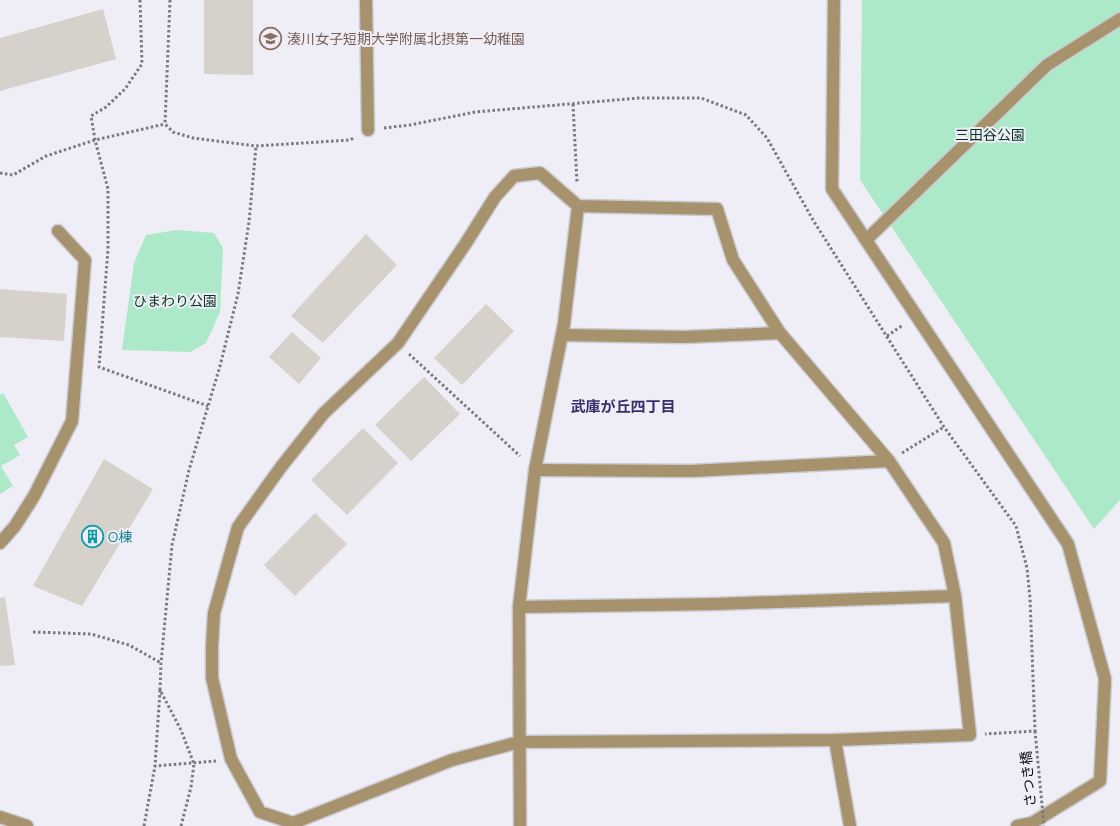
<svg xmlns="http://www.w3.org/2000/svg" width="1120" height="826" font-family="Manrope,'Noto Sans JP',sans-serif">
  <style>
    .green { fill: #abe9c9 }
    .building { fill: #d6d1ca }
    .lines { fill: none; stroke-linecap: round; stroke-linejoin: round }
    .service-casing { stroke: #cbcad1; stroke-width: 15 }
    .minor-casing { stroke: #cbcad1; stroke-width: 15 }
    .tertiary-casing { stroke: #cbcad1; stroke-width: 15 }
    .path { stroke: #7a797e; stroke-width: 3; stroke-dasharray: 2.5 2.5; stroke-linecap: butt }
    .service { stroke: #a6926c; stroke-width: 12 }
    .minor { stroke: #a6926c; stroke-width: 12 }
    .tertiary { stroke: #a6926c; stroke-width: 12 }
    .path-bridge { stroke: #7a797e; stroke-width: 3; stroke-dasharray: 2.5 2.5; stroke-linecap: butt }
    .labels { text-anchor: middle; stroke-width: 4; stroke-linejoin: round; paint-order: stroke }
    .education-label { font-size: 14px; fill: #785e54; stroke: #efeef6; text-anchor: start }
    .park-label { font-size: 14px; fill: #033723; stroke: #efeef6 }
    .culture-label { font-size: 14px; fill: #0d838f; stroke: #efeef6; text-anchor: start }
    .street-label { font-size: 14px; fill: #0c0c0e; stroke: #efeef6 }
    .neighbourhood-label { font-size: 15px; font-weight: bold; fill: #372f6b; stroke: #efeef6 }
  </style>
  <rect width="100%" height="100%" fill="#efeef6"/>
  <!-- green -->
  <g class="green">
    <polygon points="862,0 1120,0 1120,500 1094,529 860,180"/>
    <polygon points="177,230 214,233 223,248 220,312 206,343 190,352 122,350 134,263 146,235"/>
    <polygon points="3,393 28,437 14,445 20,455 1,466 13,486 0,494 0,395"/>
  </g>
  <!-- building -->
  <g class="building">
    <polygon points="204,0 253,0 253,75 204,74"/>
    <polygon points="103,9 116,59 0,91 0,38"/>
    <polygon points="366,234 397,265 323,343 291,316"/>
    <polygon points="0,289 67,294 64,341 0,337"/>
    <polygon points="486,304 514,331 462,385 434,358"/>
    <polygon points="292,332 321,358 299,384 269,357"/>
    <polygon points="424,377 460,414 411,461 375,425"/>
    <polygon points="363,428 398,463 347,515 311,480"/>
    <polygon points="104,459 153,489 82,606 33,586"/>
    <polygon points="315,513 347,544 295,596 264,565"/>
    <polygon points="5,597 15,665 0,666 0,598"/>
  </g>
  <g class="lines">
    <defs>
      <polyline id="service" points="866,240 1047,65 1120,19"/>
      <g id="minor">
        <polyline points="366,0 368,130"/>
        <polyline points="562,335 683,337 780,333"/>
        <polyline points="535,470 691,471 889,461"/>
        <polyline points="0,543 15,526 34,496 72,421 85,260 58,231"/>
        <polyline points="519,607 715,604 955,596"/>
        <polyline points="835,740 850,826"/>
        <polyline points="520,826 519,607 535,470 564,324 578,206 717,209 733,260 780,333 889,461 944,543 955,596 970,735 835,740 519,742 452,760 293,823 260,812 231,759 212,678 212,646 214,613 238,527 281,467 323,414 398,343 466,243 495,197 514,176 540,173 578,206"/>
      </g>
      <g id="tertiary">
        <polyline points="834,0 832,189 1068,544 1105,679 1100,781 1032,823 1017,826"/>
        <polyline points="0,817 27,826"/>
      </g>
    </defs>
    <!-- service casing -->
    <use href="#service" class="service-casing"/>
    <!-- minor casing -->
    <use href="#minor" class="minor-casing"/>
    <!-- tertiary casing -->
    <use href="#tertiary" class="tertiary-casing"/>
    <!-- path -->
    <g class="path">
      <polyline points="140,0 142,64 125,89 106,107 91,116 95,140 108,189 108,249 99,367 208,406"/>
      <polyline points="170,0 165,124 173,132 193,138 256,146 350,140 355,137"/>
      <polyline points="573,104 577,183"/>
      <polyline points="384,128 410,125 475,112 639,98 701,98 746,115 767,138 813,220 944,427 1016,526 1027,568 1030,598 1035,731 985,734"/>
      <polyline points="0,173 13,175 46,156 95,140 165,124"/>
      <polyline points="887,336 903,325"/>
      <polyline points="409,354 520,456"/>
      <polyline points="902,453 944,427"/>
      <polyline points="33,632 91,634 129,645 161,663"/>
      <polyline points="160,690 155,766 216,761"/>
      <polyline points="144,826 155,766"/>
      <polyline points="181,826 191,787 194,764 181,730 160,690 161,663 172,545 189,470 220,366 238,294 249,222 256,146"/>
    </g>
    <!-- service -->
    <use href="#service" class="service"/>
    <!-- minor -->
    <use href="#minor" class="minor"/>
    <!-- tertiary -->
    <use href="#tertiary" class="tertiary"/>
    <!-- path-bridge -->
    <polyline class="path-bridge" points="1035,731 1044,826"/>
  </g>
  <!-- icons -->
  <defs>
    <symbol id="school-ring" viewBox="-11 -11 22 22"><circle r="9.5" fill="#efeef6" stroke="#8d6e63" stroke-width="1.5"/><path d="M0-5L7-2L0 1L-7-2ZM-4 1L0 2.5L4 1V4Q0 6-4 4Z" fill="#8d6e63"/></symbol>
    <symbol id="building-ring" viewBox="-11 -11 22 22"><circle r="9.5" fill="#efeef6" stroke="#0f9aa8" stroke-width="1.5"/><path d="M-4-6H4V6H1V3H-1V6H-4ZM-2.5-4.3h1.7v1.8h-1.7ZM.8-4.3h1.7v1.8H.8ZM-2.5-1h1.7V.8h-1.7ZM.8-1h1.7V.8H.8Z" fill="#0f9aa8"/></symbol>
  </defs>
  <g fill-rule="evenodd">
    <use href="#school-ring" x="258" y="26" width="25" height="25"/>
    <use href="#building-ring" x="80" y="524" width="25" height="25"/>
  </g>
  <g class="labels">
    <!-- education labels -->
    <g class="education-label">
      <text x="287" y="44">湊川女子短期大学附属北摂第一幼稚園</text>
    </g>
    <!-- park labels -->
    <g class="park-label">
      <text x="990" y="140">三田谷公園</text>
      <text x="175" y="306">ひまわり公園</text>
    </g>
    <!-- culture labels -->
    <g class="culture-label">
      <text x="108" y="542">O棟</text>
    </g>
    <!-- street labels -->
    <g class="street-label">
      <text transform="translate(1028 779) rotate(-95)" y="5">さつき橋</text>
    </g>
    <!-- neighbourhood labels -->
    <g class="neighbourhood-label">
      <text x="623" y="412">武庫が丘四丁目</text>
    </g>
  </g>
</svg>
